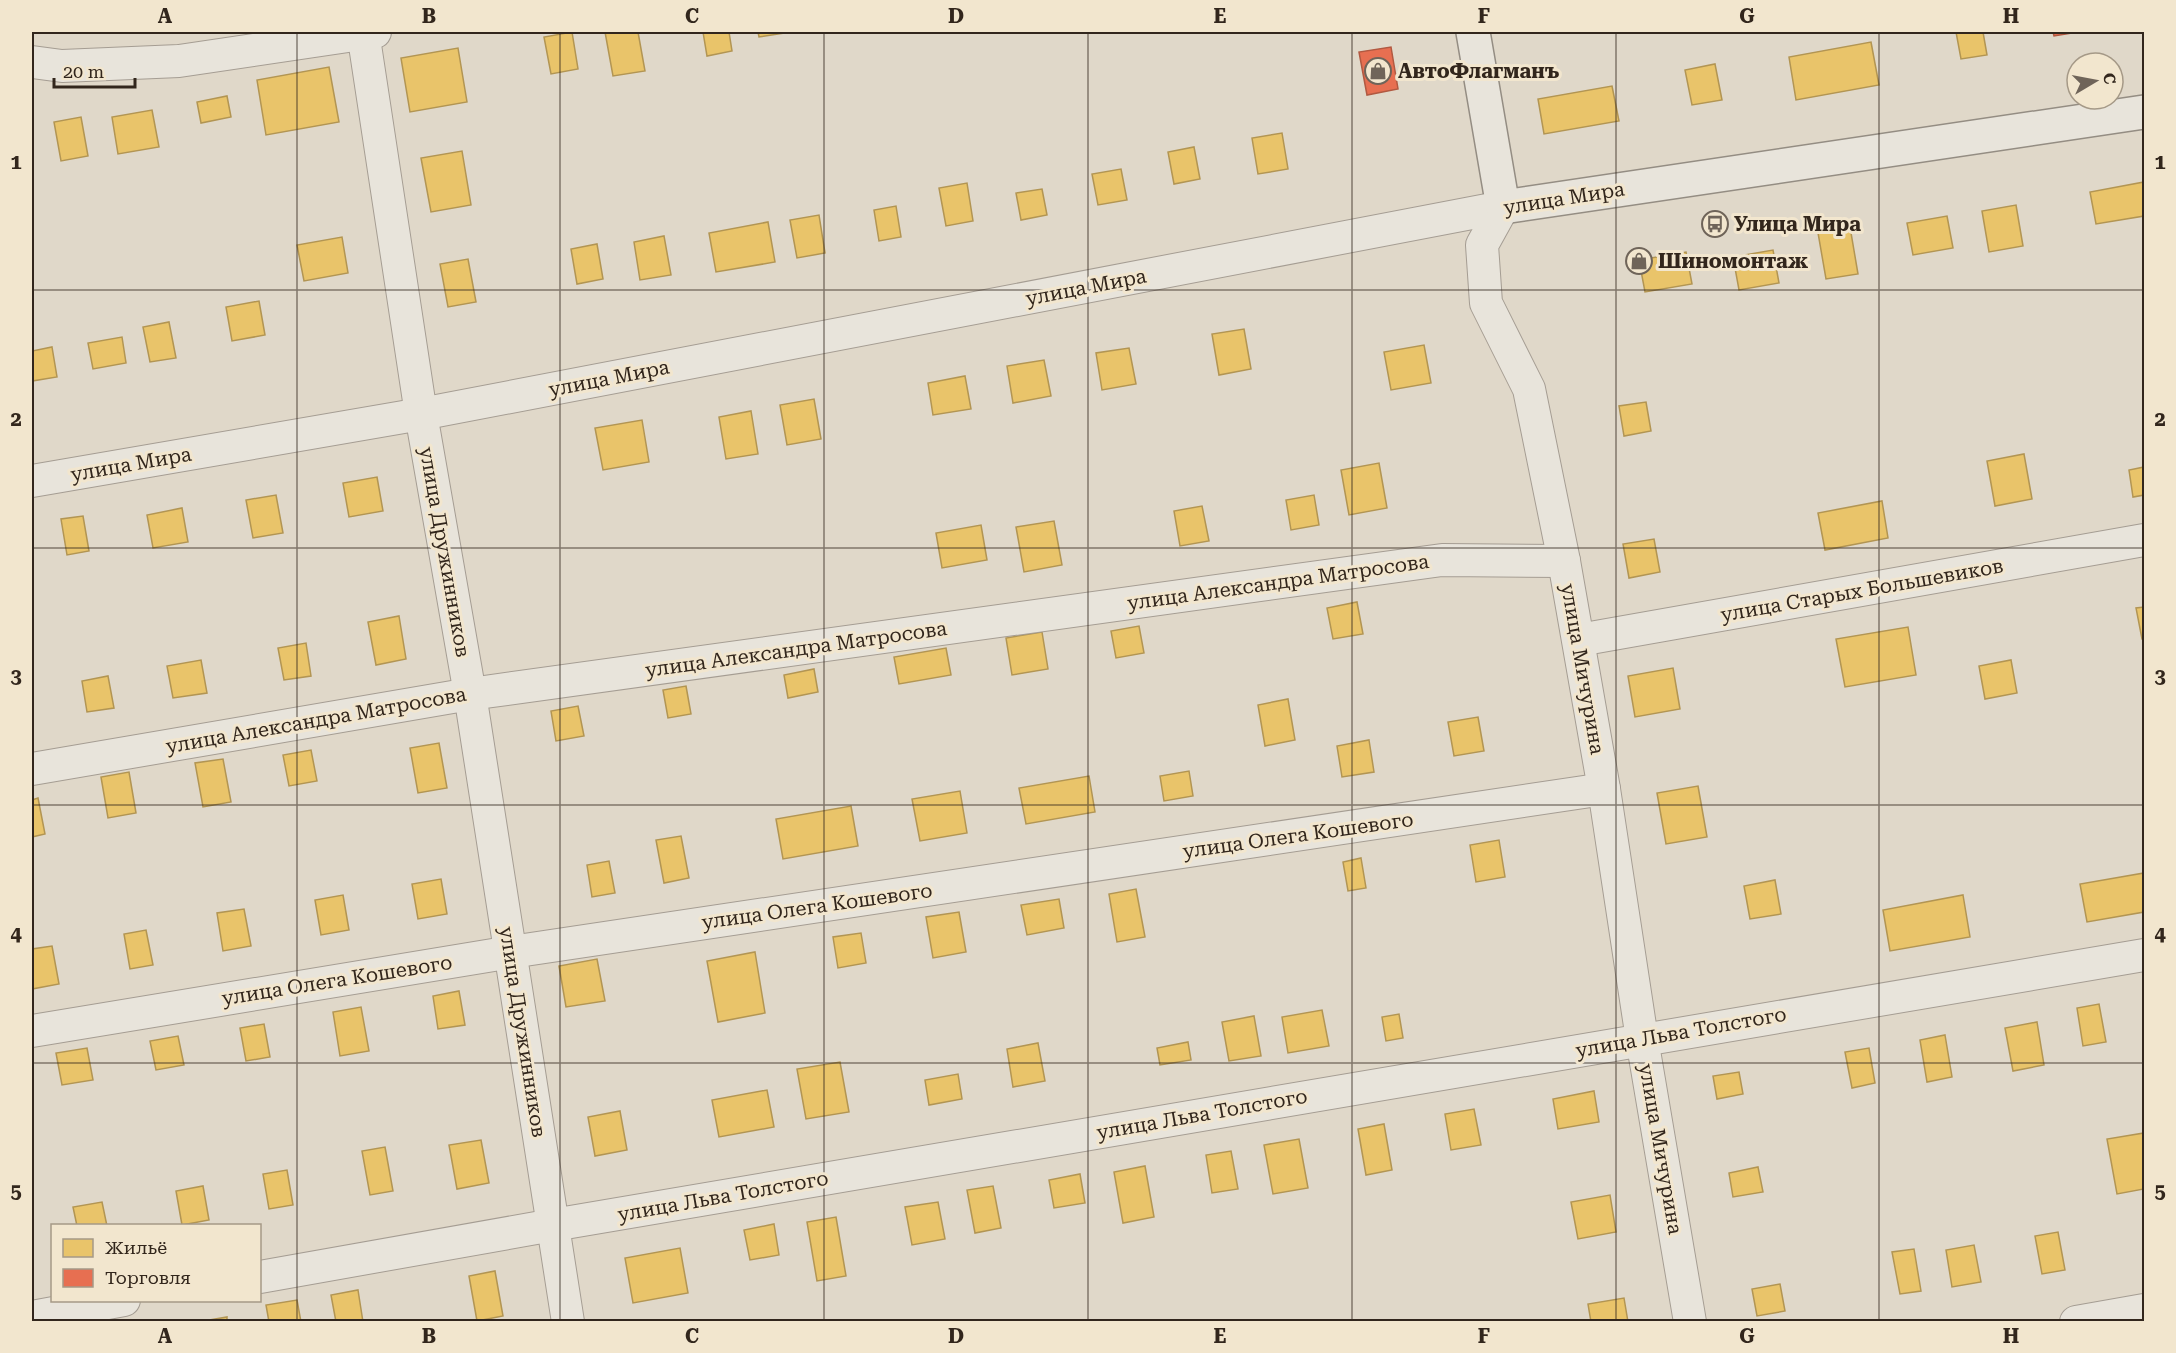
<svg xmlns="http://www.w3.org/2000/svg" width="2176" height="1353" font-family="'Roboto Serif',serif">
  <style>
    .homes { fill: #e9c46a; stroke: #b29553; stroke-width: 1.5 }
    .shops { fill: #e76f51; stroke: #b15941; stroke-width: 1.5 }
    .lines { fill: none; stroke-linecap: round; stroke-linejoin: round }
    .street-casing { stroke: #a59d93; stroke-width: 34 }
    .secondary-casing { stroke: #948d83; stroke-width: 36 }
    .street { stroke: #e8e4db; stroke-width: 32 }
    .secondary { stroke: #e8e4db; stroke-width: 33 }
    .grid { fill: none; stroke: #32261c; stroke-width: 1.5; stroke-opacity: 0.55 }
    .labels { text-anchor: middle; stroke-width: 6; stroke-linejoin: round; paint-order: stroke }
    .poi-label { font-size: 20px; font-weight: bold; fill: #32261c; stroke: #f2e6ce; text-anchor: start }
    .street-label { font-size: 20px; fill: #32261c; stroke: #f2e6ce }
    .neatline { fill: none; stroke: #32261c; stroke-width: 2 }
    .grid-label { font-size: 20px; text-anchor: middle; font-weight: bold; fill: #32261c }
  </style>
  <rect width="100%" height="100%" fill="#e0d8c9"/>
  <!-- homes -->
  <g class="homes">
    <polygon points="572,32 578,69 551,74 544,37"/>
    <polygon points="605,32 638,32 645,71 613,76"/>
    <polygon points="703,32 729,32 732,51 707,56"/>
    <polygon points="758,32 791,32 759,37"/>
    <polygon points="1956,32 1983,32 1987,55 1961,59"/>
    <polygon points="1871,42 1879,85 1796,100 1789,57"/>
    <polygon points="458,48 467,102 410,112 401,58"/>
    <polygon points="1715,64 1722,100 1692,105 1685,70"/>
    <polygon points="329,67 339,122 266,135 257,80"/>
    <polygon points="1612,86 1619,121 1544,134 1538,99"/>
    <polygon points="227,96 231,117 201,123 197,102"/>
    <polygon points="152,110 159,147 118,154 112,117"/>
    <polygon points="81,117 88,156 61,161 54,122"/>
    <polygon points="1282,133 1288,169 1258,174 1252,138"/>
    <polygon points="1194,147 1200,179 1174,184 1168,152"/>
    <polygon points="462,151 471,205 431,212 421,158"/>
    <polygon points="1121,169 1127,200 1098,205 1092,174"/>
    <polygon points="2144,182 2144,216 2096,224 2090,192"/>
    <polygon points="967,183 973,221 946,226 939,188"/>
    <polygon points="1042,189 1047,215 1021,220 1016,193"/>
    <polygon points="2016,205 2023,246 1989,252 1982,211"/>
    <polygon points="896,206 901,237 879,241 874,210"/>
    <polygon points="819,215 825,253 797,258 790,220"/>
    <polygon points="1947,216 1953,248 1913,255 1907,223"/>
    <polygon points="1849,221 1858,274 1826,279 1817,227"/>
    <polygon points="768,222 775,262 716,272 709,233"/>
    <polygon points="664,236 671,275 640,280 634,242"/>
    <polygon points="342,237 348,273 304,281 297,245"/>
    <polygon points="597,244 603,279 577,284 571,249"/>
    <polygon points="1773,250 1779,283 1739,290 1733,257"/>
    <polygon points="1686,252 1692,284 1645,292 1639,260"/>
    <polygon points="468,259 476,302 448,307 440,264"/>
    <polygon points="259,301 265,335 232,341 226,307"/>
    <polygon points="169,322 176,358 150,362 143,327"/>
    <polygon points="1244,329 1251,369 1219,375 1212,334"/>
    <polygon points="122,337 126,363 93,369 88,343"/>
    <polygon points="1424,345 1431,383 1391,390 1384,352"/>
    <polygon points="52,347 57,377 32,381 32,351"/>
    <polygon points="1129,348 1136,384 1102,390 1096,353"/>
    <polygon points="1044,360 1051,396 1013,403 1007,366"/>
    <polygon points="965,376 971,409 933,415 928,383"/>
    <polygon points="814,399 821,439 787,445 780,405"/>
    <polygon points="1646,402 1651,431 1624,436 1619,406"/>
    <polygon points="751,411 758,454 726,459 719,417"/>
    <polygon points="642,420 649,462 603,470 595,428"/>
    <polygon points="2024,454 2032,499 1995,506 1987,461"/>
    <polygon points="1379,463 1387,508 1349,515 1341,470"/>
    <polygon points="2144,467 2144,495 2133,497 2129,470"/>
    <polygon points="377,477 383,511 349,517 343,483"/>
    <polygon points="276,495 283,533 253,538 246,500"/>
    <polygon points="1314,495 1319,525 1291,530 1286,500"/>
    <polygon points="1882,501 1888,538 1825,550 1818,513"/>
    <polygon points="1202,506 1209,541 1180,546 1174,511"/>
    <polygon points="182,508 188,542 153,548 147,515"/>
    <polygon points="83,516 89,551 67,555 61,519"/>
    <polygon points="1054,521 1062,565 1024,572 1016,527"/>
    <polygon points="981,525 987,560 942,568 936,533"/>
    <polygon points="1654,539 1660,572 1629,578 1623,544"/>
    <polygon points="1357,602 1363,634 1333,639 1327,608"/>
    <polygon points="2144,607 2144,639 2142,639 2136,608"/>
    <polygon points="399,616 406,659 376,665 368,622"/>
    <polygon points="1139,626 1144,653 1116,658 1111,631"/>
    <polygon points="1908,627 1916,675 1845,687 1836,639"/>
    <polygon points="1042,632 1048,669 1012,675 1006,638"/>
    <polygon points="306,643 311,676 284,680 278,648"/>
    <polygon points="946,648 951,675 899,684 894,657"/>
    <polygon points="201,660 207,693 173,698 167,666"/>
    <polygon points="2011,660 2017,693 1985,699 1979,666"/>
    <polygon points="1673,668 1680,709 1635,717 1628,676"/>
    <polygon points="814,669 818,692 788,698 784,675"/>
    <polygon points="108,676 114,708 87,712 82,681"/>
    <polygon points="686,686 691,714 668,718 663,690"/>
    <polygon points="1288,699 1295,740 1265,746 1258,705"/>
    <polygon points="578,706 584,736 556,741 551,711"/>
    <polygon points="1478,717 1484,751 1454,756 1448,722"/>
    <polygon points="1369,740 1374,772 1342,777 1337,746"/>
    <polygon points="439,743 447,788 418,793 410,748"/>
    <polygon points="311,750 317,781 289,786 283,755"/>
    <polygon points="223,759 231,802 203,807 195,763"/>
    <polygon points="1189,771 1193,796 1164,801 1160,776"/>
    <polygon points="129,772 136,813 108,818 101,777"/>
    <polygon points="1089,776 1095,812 1026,824 1019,788"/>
    <polygon points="1698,786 1707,837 1666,844 1657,793"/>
    <polygon points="960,791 967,833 920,841 912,799"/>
    <polygon points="38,798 45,834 32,837 32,800"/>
    <polygon points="851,806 858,846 783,859 776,819"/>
    <polygon points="681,836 689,878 664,883 656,840"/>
    <polygon points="1499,840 1505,877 1476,882 1470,845"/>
    <polygon points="1361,858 1366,888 1348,891 1343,862"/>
    <polygon points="609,861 615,893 592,897 587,865"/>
    <polygon points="2144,873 2144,912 2087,922 2080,884"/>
    <polygon points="441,879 447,914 418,919 412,884"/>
    <polygon points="1775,880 1781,914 1750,919 1744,886"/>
    <polygon points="1136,889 1145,937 1117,942 1109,894"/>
    <polygon points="343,895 349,930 321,935 315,900"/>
    <polygon points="1963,895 1970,937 1890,951 1883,910"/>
    <polygon points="1059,899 1064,928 1027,935 1021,905"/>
    <polygon points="244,909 251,946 223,951 217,913"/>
    <polygon points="959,912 966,952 933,958 926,917"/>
    <polygon points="146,930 153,965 130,969 124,934"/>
    <polygon points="861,933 866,963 838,968 833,937"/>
    <polygon points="52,946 59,984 32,989 32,949"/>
    <polygon points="755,952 765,1013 718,1022 707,961"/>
    <polygon points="597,959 605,1001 566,1007 559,966"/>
    <polygon points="459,991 465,1025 438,1029 433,996"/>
    <polygon points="2099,1004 2106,1042 2083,1046 2077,1008"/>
    <polygon points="361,1007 369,1051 340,1056 333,1012"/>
    <polygon points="1322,1010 1329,1046 1288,1053 1282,1017"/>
    <polygon points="1399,1014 1403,1038 1386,1041 1382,1017"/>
    <polygon points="1254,1016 1261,1056 1229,1061 1222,1022"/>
    <polygon points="2037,1022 2044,1065 2013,1071 2005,1028"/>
    <polygon points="264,1024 270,1057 246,1061 240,1028"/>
    <polygon points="1945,1035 1952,1077 1927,1082 1920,1040"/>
    <polygon points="178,1036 184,1065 156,1070 150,1041"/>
    <polygon points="1188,1042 1191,1060 1160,1065 1157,1048"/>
    <polygon points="1038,1043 1045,1081 1013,1087 1007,1049"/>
    <polygon points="87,1048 93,1080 62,1085 56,1053"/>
    <polygon points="1869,1048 1875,1083 1852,1088 1845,1052"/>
    <polygon points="840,1062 849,1112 806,1119 797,1069"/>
    <polygon points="1739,1072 1743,1094 1717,1099 1713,1076"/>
    <polygon points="958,1074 962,1099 929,1105 925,1080"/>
    <polygon points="767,1090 774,1127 719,1137 712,1100"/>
    <polygon points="1594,1091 1599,1122 1558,1129 1553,1099"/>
    <polygon points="1474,1109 1481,1145 1451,1150 1445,1114"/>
    <polygon points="620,1111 627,1150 595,1156 588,1117"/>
    <polygon points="1384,1124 1392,1170 1366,1175 1358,1129"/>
    <polygon points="2144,1133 2144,1189 2117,1194 2107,1139"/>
    <polygon points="1299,1139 1308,1188 1273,1194 1264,1145"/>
    <polygon points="481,1140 489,1183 457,1189 449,1145"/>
    <polygon points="385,1147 393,1191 370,1195 362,1151"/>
    <polygon points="1231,1151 1238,1189 1212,1193 1206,1155"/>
    <polygon points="1145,1166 1154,1217 1123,1223 1114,1172"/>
    <polygon points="1758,1167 1763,1192 1733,1197 1729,1173"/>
    <polygon points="287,1170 293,1205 269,1209 263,1174"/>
    <polygon points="1080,1174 1085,1203 1054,1208 1049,1180"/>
    <polygon points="203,1186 209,1220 182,1225 176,1191"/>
    <polygon points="993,1186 1001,1228 975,1233 967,1190"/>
    <polygon points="1610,1195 1616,1232 1578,1239 1571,1202"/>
    <polygon points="102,1202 107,1226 77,1226 73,1207"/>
    <polygon points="938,1202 945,1239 912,1245 905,1207"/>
    <polygon points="836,1217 846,1276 817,1281 807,1222"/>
    <polygon points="774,1224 779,1255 750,1260 744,1230"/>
    <polygon points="2058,1232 2065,1270 2042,1274 2035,1236"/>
    <polygon points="1974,1245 1981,1282 1952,1287 1946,1250"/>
    <polygon points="680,1248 688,1293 633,1303 625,1258"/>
    <polygon points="1914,1249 1921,1291 1900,1294 1892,1252"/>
    <polygon points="495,1271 503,1316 477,1321 469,1276"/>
    <polygon points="1780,1284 1785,1311 1757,1316 1752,1289"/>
    <polygon points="358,1290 363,1322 336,1322 331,1295"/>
    <polygon points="1624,1298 1628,1322 1591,1322 1588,1304"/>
    <polygon points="297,1300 301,1322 269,1322 266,1305"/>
    <polygon points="227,1317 227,1322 198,1322"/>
  </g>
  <!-- shops -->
  <g class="shops">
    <polygon points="2053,32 2078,32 2054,36"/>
    <polygon points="1391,47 1398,89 1367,95 1359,52"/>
  </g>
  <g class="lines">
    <defs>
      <g id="street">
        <polyline points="363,32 421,414 470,694 568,1322"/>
        <polyline points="32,62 62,66 179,61 375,32"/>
        <polyline points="1503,207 1482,245 1486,303 1529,389 1564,561 1604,789 1642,1039 1690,1322"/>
        <polyline points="32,481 421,414 1503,207"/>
        <polyline points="1579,640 2144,540"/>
        <polyline points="32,769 470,694 1442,560 1564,561"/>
        <polyline points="32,1031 511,952 1604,789"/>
        <polyline points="260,1277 553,1225 2144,955"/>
        <polyline points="32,1317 124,1300"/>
        <polyline points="2076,1322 2144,1310"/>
      </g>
      <polyline id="secondary" points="1473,32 1503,207 2144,112"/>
    </defs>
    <!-- street casing -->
    <use href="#street" class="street-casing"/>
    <!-- secondary casing -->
    <use href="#secondary" class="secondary-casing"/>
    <!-- street -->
    <use href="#street" class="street"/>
    <!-- secondary -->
    <use href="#secondary" class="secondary"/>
  </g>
  <!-- grid -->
  <path class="grid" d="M297,32V1322M560,32V1322M824,32V1322M1088,32V1322M1352,32V1322M1616,32V1322M1879,32V1322M32,290H2144M32,548H2144M32,805H2144M32,1063H2144"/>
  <!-- icons -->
  <defs>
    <symbol id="shop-ring" viewBox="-11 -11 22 22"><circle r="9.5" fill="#f2e6ce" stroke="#6f6459" stroke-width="1.5"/><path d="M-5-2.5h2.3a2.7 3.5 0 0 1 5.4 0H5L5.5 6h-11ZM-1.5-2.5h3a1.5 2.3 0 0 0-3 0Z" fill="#6f6459"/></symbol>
    <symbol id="bus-ring" viewBox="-11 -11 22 22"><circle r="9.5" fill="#f2e6ce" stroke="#6f6459" stroke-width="1.5"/><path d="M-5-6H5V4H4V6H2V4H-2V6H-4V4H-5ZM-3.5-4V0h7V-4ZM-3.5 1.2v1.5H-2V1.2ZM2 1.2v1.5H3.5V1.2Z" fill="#6f6459"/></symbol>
  </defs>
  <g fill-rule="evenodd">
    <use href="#shop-ring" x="1363" y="56" width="30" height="30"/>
    <use href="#bus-ring" x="1700" y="209" width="30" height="30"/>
    <use href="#shop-ring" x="1624" y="246" width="30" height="30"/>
  </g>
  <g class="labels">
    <!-- poi labels -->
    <g class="poi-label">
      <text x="1398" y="78">АвтоФлагманъ</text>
      <text x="1734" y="231">Улица Мира</text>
      <text x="1658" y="268">Шиномонтаж</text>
    </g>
    <!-- street labels -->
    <g class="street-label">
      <text transform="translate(1564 198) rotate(-9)" y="7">улица Мира</text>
      <text transform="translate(1086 287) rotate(-11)" y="7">улица Мира</text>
      <text transform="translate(609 378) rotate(-11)" y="7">улица Мира</text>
      <text transform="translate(131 464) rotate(-10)" y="7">улица Мира</text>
      <text transform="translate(445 552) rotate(80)" y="7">улица Дружинников</text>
      <text transform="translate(1278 582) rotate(-8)" y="7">улица Александра Матросова</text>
      <text transform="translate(1862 590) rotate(-10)" y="7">улица Старых Большевиков</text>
      <text transform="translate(796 649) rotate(-8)" y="7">улица Александра Матросова</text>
      <text transform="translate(1583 669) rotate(80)" y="7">улица Мичурина</text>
      <text transform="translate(316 720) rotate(-10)" y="7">улица Александра Матросова</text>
      <text transform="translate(1298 835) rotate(-8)" y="7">улица Олега Кошевого</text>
      <text transform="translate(817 906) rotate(-8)" y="7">улица Олега Кошевого</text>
      <text transform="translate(337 980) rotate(-9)" y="7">улица Олега Кошевого</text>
      <text transform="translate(523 1032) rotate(81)" y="7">улица Дружинников</text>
      <text transform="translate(1681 1032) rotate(-10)" y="7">улица Льва Толстого</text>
      <text transform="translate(1202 1114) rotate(-10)" y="7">улица Льва Толстого</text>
      <text transform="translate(1661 1149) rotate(80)" y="7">улица Мичурина</text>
      <text transform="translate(723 1196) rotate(-10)" y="7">улица Льва Толстого</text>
    </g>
  </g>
  <!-- border -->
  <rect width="2176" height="1353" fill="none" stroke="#f2e6ce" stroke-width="66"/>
  <!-- legend -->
  <rect x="51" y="1224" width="210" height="78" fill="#f2e6ce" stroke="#a59987" stroke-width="1.5"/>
  <rect x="63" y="1239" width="30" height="18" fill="#e9c46a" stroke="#a59987" stroke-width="1.5"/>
  <text x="105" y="1254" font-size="18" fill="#32261c">Жильё</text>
  <rect x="63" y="1269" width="30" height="18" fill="#e76f51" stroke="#a59987" stroke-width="1.5"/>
  <text x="105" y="1284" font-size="18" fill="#32261c">Торговля</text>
  <!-- north arrow -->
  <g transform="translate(2095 81) rotate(80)"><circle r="28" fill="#f2e6ce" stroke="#a59987" stroke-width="1.5"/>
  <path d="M0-4.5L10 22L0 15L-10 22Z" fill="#6f6459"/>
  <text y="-9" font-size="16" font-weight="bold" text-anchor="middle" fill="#32261c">С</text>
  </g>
  <!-- scale -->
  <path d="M54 78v9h81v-9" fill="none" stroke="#32261c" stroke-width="3"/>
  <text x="63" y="78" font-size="18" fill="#32261c" stroke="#f2e6ce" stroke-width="4.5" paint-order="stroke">20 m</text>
  <rect x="33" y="33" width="2110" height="1287" class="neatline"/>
  <g class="grid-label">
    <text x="165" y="23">A</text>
    <text x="429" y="23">B</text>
    <text x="692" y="23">C</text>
    <text x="956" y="23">D</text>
    <text x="1220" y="23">E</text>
    <text x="1484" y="23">F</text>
    <text x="1747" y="23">G</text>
    <text x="2011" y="23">H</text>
    <text x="16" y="169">1</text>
    <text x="2160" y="169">1</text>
    <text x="16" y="426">2</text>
    <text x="2160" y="426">2</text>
    <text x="16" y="683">3</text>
    <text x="2160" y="683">3</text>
    <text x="16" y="941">4</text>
    <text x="2160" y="941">4</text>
    <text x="16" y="1198">5</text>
    <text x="2160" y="1198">5</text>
    <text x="165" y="1343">A</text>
    <text x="429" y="1343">B</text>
    <text x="692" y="1343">C</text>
    <text x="956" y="1343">D</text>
    <text x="1220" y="1343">E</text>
    <text x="1484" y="1343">F</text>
    <text x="1747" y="1343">G</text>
    <text x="2011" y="1343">H</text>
  </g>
</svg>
